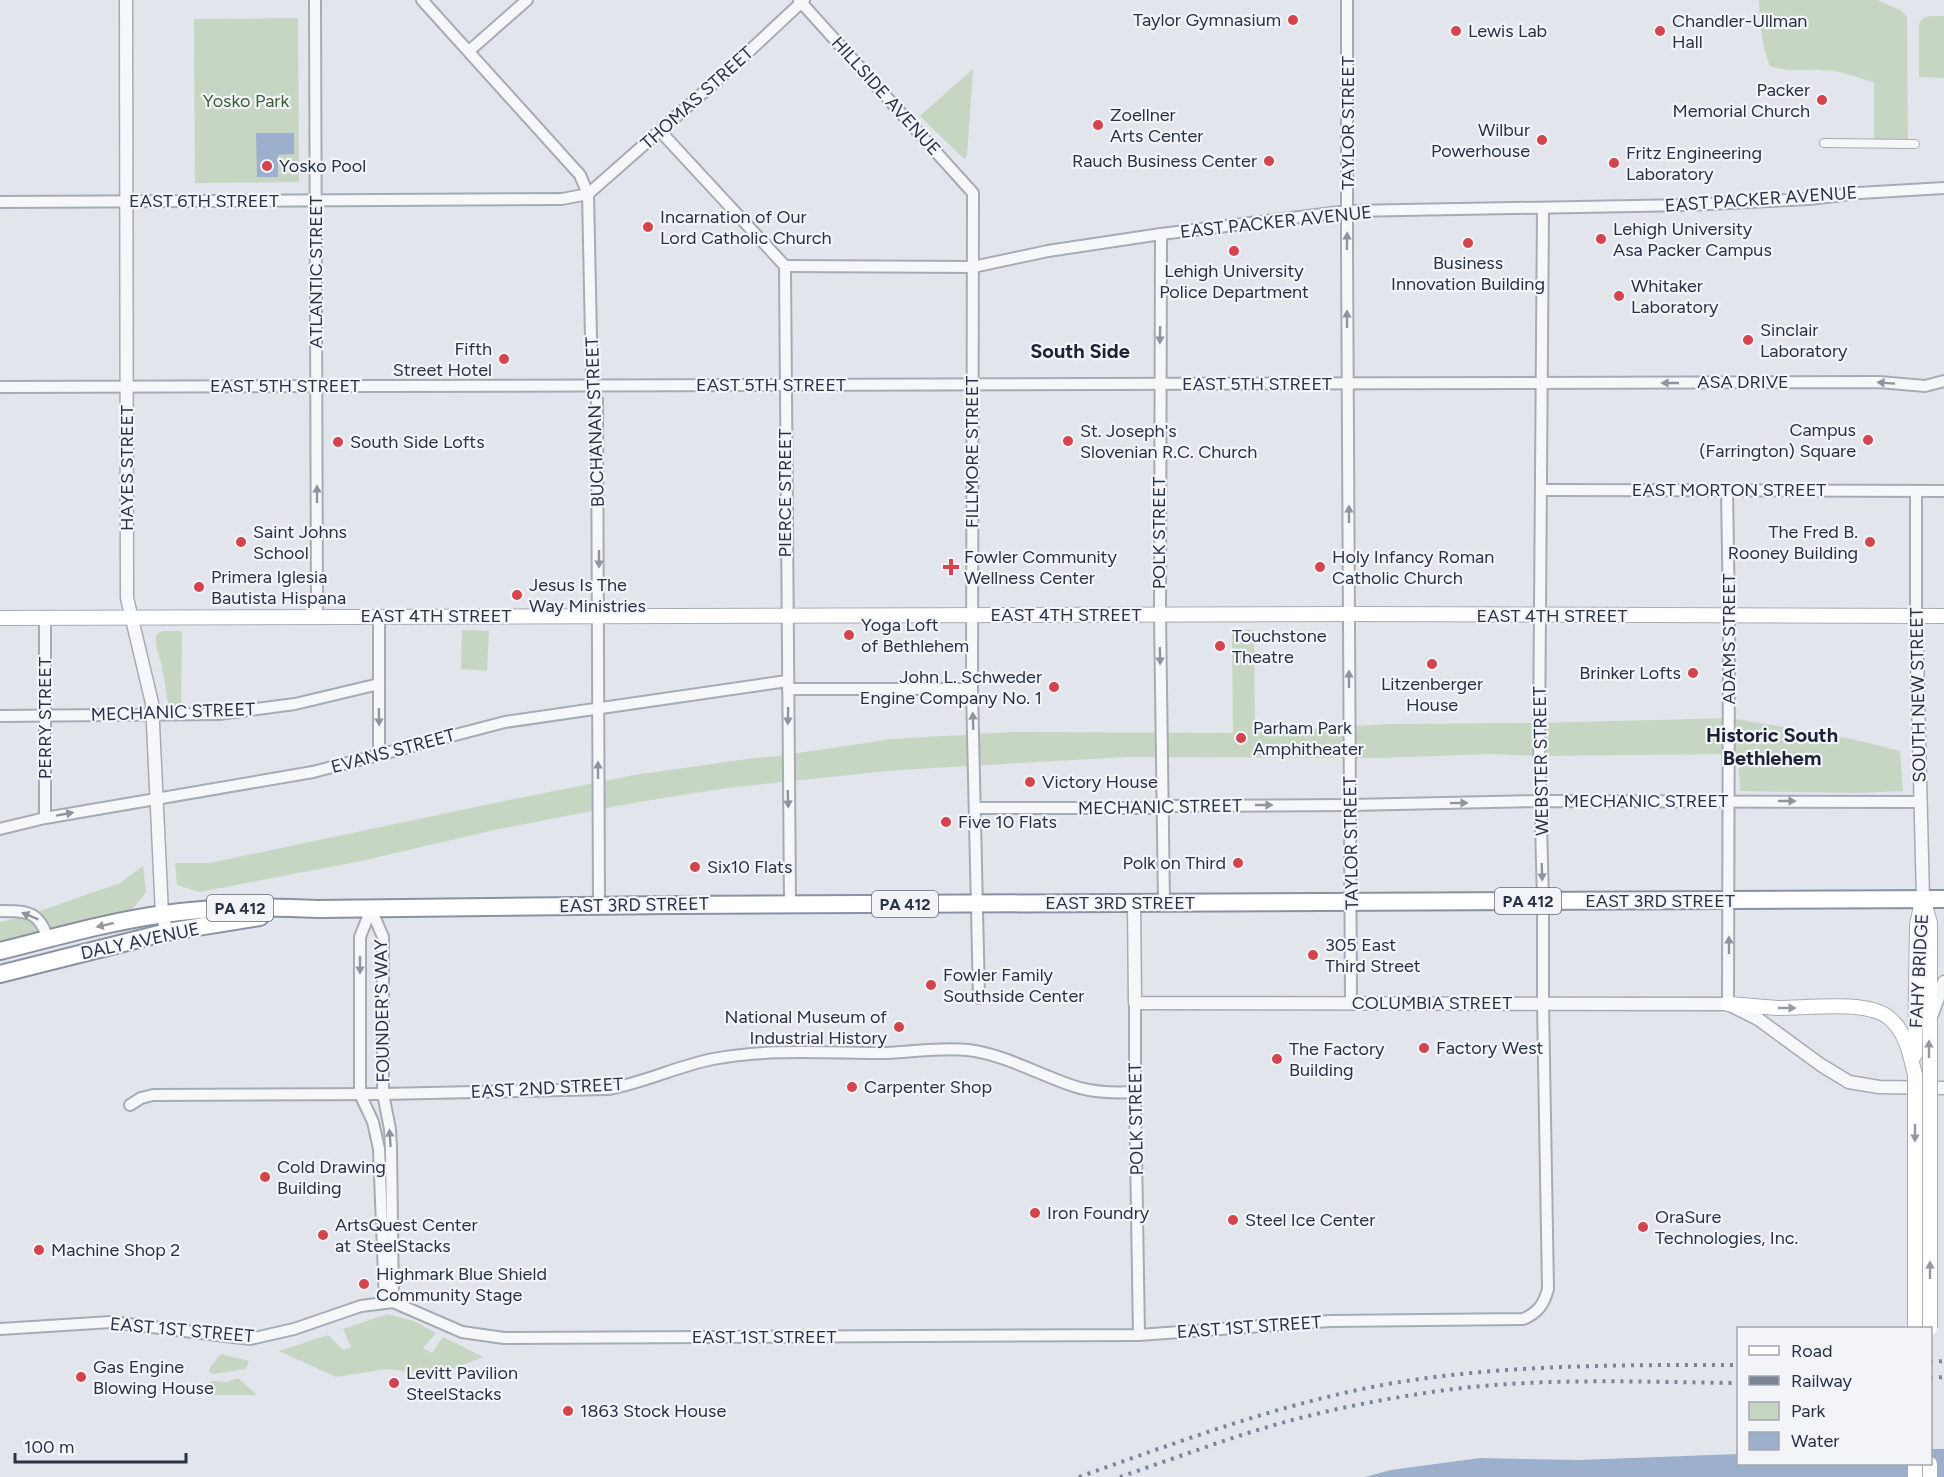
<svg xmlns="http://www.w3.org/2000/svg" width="1944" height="1477" font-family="Figtree,sans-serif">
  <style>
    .green { fill: #c6d6c3 }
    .water { fill: #9cb0cd }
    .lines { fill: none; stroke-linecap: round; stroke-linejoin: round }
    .pedestrian-casing { stroke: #a7abb6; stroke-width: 10 }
    .minor-casing { stroke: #a7abb6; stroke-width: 14 }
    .tertiary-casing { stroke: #a7abb6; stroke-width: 15 }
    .secondary-casing { stroke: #a7abb6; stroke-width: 16 }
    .trunk-casing { stroke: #8991a3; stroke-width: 20 }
    .pedestrian { stroke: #f6f7f9; stroke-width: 8 }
    .minor { stroke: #f6f7f9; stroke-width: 10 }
    .tertiary { stroke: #f6f7f9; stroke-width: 12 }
    .secondary { stroke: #fff; stroke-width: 14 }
    .trunk { stroke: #fff; stroke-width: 16 }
    .rail { stroke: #7b8396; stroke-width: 4; stroke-dasharray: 3 6; stroke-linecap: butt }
    .secondary-bridge-casing { stroke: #a7abb6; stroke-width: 16; stroke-linecap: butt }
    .secondary-bridge { stroke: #fff; stroke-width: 14 }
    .oneway { fill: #90949f }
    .oneway2 { fill: #9498a2 }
    .poi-dot { fill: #d5434d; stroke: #f2f4f8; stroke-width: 2 }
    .labels { text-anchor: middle; stroke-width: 4.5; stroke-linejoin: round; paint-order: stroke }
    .shield { fill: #f2f4f8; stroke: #656c7b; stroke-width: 1.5 }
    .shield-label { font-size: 16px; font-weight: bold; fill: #293145 }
    .poi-label { font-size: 18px; fill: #293145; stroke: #f2f4f8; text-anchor: start }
    .street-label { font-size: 18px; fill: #293145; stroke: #f2f4f8 }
    .park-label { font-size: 18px; fill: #3b6136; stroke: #f2f4f8 }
    .neighbourhood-label { font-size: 20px; font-weight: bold; fill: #1b2235; stroke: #f2f4f8 }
  </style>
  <rect width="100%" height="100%" fill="#e2e5eb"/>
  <!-- green -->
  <g class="green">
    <path d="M1759,0H1877L1902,11L1907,17V26L1908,142L1874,141V83C1857,77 1841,71 1823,70C1805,69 1787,72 1770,66C1761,44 1760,23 1759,0Z"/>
    <polygon points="1932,16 1944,16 1944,78 1919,77 1919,23 1925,17"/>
    <polygon points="298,18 299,182 195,183 194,19"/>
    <polygon points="973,69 967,156 964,159 920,116"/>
    <polygon points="462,630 489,631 487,671 461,669"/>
    <polygon points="1232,630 1254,630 1255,732 1391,724 1539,723 1730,718 1852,739 1900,751 1903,791 1857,793 1740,791 1738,754 1538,756 1493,754 1378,758 1126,757 897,770 727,788 633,803 499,829 361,861 199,892 177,885 175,863 210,863 504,801 634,775 754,758 779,756 892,739 1013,732 1233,733"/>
    <polygon points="164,631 182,631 181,710 169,710 162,666 156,646 156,636 158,633"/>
    <polygon points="143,866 146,892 130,912 0,945 0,922 23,917 120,883"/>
    <polygon points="387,1314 414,1321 436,1333 423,1348 432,1353 443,1337 483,1357 437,1375 386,1369 336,1377 279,1351 328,1335 343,1350 351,1347 343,1329"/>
    <polygon points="221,1354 249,1361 246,1369 213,1374 209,1372 211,1366"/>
    <polygon points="238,1378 257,1395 196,1395 195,1387 212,1381 227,1382"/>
  </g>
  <!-- water -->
  <g class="water">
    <polygon points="256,133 294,133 294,154 278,155 278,177 257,177"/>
    <polygon points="1931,1449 1944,1449 1944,1477 1365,1477 1391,1470 1480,1458 1579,1460 1738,1454 1738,1464 1930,1464"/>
  </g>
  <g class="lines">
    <defs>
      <polyline id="pedestrian" points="1824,143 1915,144"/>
      <g id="minor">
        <polyline points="315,0 317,616"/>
        <polyline points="422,0 580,175 588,194 592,386 597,400 599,906"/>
        <polyline points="799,0 973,193 972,689 979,998"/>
        <polyline points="1347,0 1347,247 1351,1003"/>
        <polyline points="469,51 527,0"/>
        <polyline points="660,131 785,266 790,904"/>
        <polyline points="0,202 562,199 588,194 730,69 804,0"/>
        <polyline points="1161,234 1160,615 1164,903"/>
        <polyline points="785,266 973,267 1048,251 1161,234 1348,211 1688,205 1809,199 1859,193 1944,188"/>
        <polyline points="0,387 1879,382 1925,386 1944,381"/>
        <polyline points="1541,490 1944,491"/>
        <polyline points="1727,490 1729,616 1728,1004"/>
        <polyline points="379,616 379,755"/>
        <polyline points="1916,616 1916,491"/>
        <polyline points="45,618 45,818"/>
        <polyline points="788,689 972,689"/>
        <polyline points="0,716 219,714 295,704 379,684"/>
        <polyline points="975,808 1151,808 1164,806 1350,805 1540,801 1920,802"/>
        <polyline points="0,829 45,818 313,772 505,722 787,681"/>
        <polyline points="371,909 360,937 360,1094 373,1122 379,1149 385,1302"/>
        <polyline points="371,909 383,937 383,1094 390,1129 391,1148 393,1302"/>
        <path d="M0,911C28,911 39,911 48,939"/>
        <polyline points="1135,1003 1135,1092 1139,1335"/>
        <path d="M130,1105L141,1098L153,1095L383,1094L608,1089C644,1083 677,1066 713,1059C770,1048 828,1053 886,1053C914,1052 941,1047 968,1050C1008,1055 1042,1077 1080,1088C1098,1093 1116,1093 1135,1092"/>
        <path d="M0,1329L111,1322L250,1339L294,1329L361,1306L393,1302L462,1332L504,1338L1139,1335L1330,1321L1523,1319C1538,1313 1544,1304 1548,1289L1543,1003V901L1539,744L1543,208"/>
      </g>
      <g id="tertiary">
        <polyline points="126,0 127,598 152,703 162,914 167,932"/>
        <polyline points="1916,616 1923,899"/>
        <polyline points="1134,903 1135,1003 1728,1004 1758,1019 1821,1065 1849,1082 1879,1087 1944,1088"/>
        <polyline points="1932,1014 1944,982"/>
      </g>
      <g id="secondary">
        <polyline points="0,618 1350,614 1944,616"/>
        <polyline points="1923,899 1930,923 1930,1075"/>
        <path d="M1728,1004C1745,1005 1762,1007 1779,1008C1808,1008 1865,1000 1888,1017C1906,1031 1910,1054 1915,1075"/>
        <polyline points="1915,1055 1917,925 1922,901"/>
        <polyline points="1915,1464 1915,1477"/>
        <polyline points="1930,1464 1930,1477"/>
      </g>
      <g id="trunk">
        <path d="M0,951C52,938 104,923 157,915C210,907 265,906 318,909L672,905L1944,899"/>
        <polyline points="0,974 167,932 260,917"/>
      </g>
    </defs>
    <!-- pedestrian casing -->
    <use href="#pedestrian" class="pedestrian-casing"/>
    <!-- minor casing -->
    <use href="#minor" class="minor-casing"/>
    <!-- tertiary casing -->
    <use href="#tertiary" class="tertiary-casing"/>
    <!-- secondary casing -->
    <use href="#secondary" class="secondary-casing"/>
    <!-- trunk casing -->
    <use href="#trunk" class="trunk-casing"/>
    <!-- pedestrian -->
    <use href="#pedestrian" class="pedestrian"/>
    <!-- minor -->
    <use href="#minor" class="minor"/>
    <!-- tertiary -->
    <use href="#tertiary" class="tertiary"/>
    <!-- secondary -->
    <use href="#secondary" class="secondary"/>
    <!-- trunk -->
    <use href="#trunk" class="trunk"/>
    <!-- rail -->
    <g class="rail">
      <polyline points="1930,1362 1944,1361"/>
      <polyline points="1930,1378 1944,1377"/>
      <path d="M1079,1477C1181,1441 1282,1403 1388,1384C1504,1364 1621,1365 1738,1365"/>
      <path d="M1120,1477C1170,1460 1220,1441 1271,1426C1326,1410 1382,1399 1439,1391C1538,1377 1639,1382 1738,1383"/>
    </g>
    <defs>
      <g id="secondary-bridge">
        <polyline points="1915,1075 1915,1328"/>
        <polyline points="1930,1075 1930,1328"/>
      </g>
    </defs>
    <!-- secondary-bridge casing -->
    <use href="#secondary-bridge" class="secondary-bridge-casing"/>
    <!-- secondary-bridge -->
    <use href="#secondary-bridge" class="secondary-bridge"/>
  </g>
  <!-- one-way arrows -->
  <defs><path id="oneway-solid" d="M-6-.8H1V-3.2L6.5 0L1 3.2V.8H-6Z" transform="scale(1.5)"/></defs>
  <g class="oneway">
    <use href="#oneway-solid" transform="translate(1347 241) rotate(-89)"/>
    <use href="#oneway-solid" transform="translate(1347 319) rotate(-90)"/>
    <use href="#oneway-solid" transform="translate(1160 335) rotate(91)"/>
    <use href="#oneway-solid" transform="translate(1670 383) rotate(180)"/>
    <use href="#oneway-solid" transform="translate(1886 383) rotate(-176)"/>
    <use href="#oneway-solid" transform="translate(317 494) rotate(-90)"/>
    <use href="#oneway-solid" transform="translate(1349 514) rotate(-90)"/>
    <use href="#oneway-solid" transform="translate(599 559) rotate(90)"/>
    <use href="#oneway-solid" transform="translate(1160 656) rotate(89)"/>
    <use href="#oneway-solid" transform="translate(1349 679) rotate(-90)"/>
    <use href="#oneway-solid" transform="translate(788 716) rotate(91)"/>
    <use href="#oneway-solid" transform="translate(379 717) rotate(89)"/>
    <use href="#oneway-solid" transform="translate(973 721) rotate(-92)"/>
    <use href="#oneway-solid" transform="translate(598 770) rotate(-90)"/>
    <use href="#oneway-solid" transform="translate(788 799) rotate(88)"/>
    <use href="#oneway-solid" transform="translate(1787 801)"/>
    <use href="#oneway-solid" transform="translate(1459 803) rotate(-1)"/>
    <use href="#oneway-solid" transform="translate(1264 805)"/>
    <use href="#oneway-solid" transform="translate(65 814) rotate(-10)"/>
    <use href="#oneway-solid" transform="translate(1542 872) rotate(88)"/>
    <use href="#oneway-solid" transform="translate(30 916) rotate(-158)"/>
    <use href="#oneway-solid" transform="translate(1729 945) rotate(-90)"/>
    <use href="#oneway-solid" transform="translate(360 965) rotate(90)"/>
    <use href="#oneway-solid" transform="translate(390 1138) rotate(-94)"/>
  </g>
  <g class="oneway2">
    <use href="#oneway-solid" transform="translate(105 925) rotate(167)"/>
    <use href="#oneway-solid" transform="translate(1787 1008)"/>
    <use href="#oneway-solid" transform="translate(1929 1049) rotate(-90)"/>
    <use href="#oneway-solid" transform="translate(1915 1133) rotate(90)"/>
    <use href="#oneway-solid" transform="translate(1930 1270) rotate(-90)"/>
  </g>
  <!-- markers -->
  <g class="poi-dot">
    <circle cx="1293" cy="20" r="6"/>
    <circle cx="1456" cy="31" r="6"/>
    <circle cx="1660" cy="31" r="6"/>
    <circle cx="1822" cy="100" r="6"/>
    <circle cx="1098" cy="125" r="6"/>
    <circle cx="1542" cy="140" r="6"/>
    <circle cx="1269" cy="161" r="6"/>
    <circle cx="1614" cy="163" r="6"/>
    <circle cx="267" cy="166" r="6"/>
    <circle cx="648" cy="227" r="6"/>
    <circle cx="1601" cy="239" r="6"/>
    <circle cx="1468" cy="243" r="6"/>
    <circle cx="1234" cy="251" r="6"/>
    <circle cx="1619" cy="296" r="6"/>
    <circle cx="1748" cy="340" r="6"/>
    <circle cx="504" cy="359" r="6"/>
    <circle cx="1868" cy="440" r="6"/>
    <circle cx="1068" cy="441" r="6"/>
    <circle cx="338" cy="442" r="6"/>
    <circle cx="241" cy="542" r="6"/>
    <circle cx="1870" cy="542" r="6"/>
    <path d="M948 558h6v6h6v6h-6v6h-6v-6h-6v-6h6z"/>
    <circle cx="1320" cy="567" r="6"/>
    <circle cx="199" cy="587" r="6"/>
    <circle cx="517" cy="595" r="6"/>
    <circle cx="849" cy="635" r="6"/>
    <circle cx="1220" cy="646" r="6"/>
    <circle cx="1432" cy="664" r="6"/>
    <circle cx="1693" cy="673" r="6"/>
    <circle cx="1054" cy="687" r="6"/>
    <circle cx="1241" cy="738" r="6"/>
    <circle cx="1030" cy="782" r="6"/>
    <circle cx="946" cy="822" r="6"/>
    <circle cx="1238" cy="863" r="6"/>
    <circle cx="695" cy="867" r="6"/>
    <circle cx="1313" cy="955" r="6"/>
    <circle cx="931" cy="985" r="6"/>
    <circle cx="899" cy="1027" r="6"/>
    <circle cx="1424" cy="1048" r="6"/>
    <circle cx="1277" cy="1059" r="6"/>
    <circle cx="852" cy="1087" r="6"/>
    <circle cx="265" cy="1177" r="6"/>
    <circle cx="1035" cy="1213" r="6"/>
    <circle cx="1233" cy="1220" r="6"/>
    <circle cx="1643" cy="1227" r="6"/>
    <circle cx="323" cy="1235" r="6"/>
    <circle cx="39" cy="1250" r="6"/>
    <circle cx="364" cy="1284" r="6"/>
    <circle cx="81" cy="1377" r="6"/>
    <circle cx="394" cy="1383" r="6"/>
    <circle cx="568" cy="1411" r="6"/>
  </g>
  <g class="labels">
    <!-- shield labels -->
    <g class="shield">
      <rect x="1495" y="888" width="66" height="26" rx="4.5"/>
      <rect x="872" y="891" width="66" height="26" rx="4.5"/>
      <rect x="207" y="895" width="66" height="26" rx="4.5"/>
    </g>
    <g class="shield-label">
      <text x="1528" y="907">PA 412</text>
      <text x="905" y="910">PA 412</text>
      <text x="240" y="914">PA 412</text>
    </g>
    <!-- poi labels -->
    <g class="poi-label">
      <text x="1281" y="26" text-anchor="end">Taylor Gymnasium</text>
      <text x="1672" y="27">Chandler-Ullman<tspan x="1672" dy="21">Hall</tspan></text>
      <text x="1468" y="37">Lewis Lab</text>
      <text x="1810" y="96" text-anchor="end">Packer<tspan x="1810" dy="21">Memorial Church</tspan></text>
      <text x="1110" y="121">Zoellner<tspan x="1110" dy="21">Arts Center</tspan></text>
      <text x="1530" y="136" text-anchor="end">Wilbur<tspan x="1530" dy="21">Powerhouse</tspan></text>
      <text x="1626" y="159">Fritz Engineering<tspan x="1626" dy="21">Laboratory</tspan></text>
      <text x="1257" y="167" text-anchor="end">Rauch Business Center</text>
      <text x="279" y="172">Yosko Pool</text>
      <text x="660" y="223">Incarnation of Our<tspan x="660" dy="21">Lord Catholic Church</tspan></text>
      <text x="1613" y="235">Lehigh University<tspan x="1613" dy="21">Asa Packer Campus</tspan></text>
      <text x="1468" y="269" text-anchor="middle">Business<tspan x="1468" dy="21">Innovation Building</tspan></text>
      <text x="1234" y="277" text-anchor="middle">Lehigh University<tspan x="1234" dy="21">Police Department</tspan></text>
      <text x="1631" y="292">Whitaker<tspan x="1631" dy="21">Laboratory</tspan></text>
      <text x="1760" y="336">Sinclair<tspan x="1760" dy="21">Laboratory</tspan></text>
      <text x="492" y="355" text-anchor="end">Fifth<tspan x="492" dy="21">Street Hotel</tspan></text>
      <text x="1856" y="436" text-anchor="end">Campus<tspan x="1856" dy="21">(Farrington) Square</tspan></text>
      <text x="1080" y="437">St. Joseph's<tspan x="1080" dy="21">Slovenian R.C. Church</tspan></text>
      <text x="350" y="448">South Side Lofts</text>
      <text x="253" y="538">Saint Johns<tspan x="253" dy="21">School</tspan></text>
      <text x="1858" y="538" text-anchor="end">The Fred B.<tspan x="1858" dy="21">Rooney Building</tspan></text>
      <text x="964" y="563">Fowler Community<tspan x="964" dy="21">Wellness Center</tspan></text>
      <text x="1332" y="563">Holy Infancy Roman<tspan x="1332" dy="21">Catholic Church</tspan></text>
      <text x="211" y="583">Primera Iglesia<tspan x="211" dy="21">Bautista Hispana</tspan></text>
      <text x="529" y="591">Jesus Is The<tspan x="529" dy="21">Way Ministries</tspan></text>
      <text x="861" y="631">Yoga Loft<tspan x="861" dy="21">of Bethlehem</tspan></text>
      <text x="1232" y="642">Touchstone<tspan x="1232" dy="21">Theatre</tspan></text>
      <text x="1681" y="679" text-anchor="end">Brinker Lofts</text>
      <text x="1042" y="683" text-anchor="end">John L. Schweder<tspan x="1042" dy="21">Engine Company No. 1</tspan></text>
      <text x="1432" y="690" text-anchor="middle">Litzenberger<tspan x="1432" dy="21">House</tspan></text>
      <text x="1253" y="734">Parham Park<tspan x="1253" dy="21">Amphitheater</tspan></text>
      <text x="1042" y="788">Victory House</text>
      <text x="958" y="828">Five 10 Flats</text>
      <text x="1226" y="869" text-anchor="end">Polk on Third</text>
      <text x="707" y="873">Six10 Flats</text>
      <text x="1325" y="951">305 East<tspan x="1325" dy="21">Third Street</tspan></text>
      <text x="943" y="981">Fowler Family<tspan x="943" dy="21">Southside Center</tspan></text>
      <text x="887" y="1023" text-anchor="end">National Museum of<tspan x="887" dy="21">Industrial History</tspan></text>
      <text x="1436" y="1054">Factory West</text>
      <text x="1289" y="1055">The Factory<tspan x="1289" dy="21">Building</tspan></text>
      <text x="864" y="1093">Carpenter Shop</text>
      <text x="277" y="1173">Cold Drawing<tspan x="277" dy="21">Building</tspan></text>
      <text x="1047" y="1219">Iron Foundry</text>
      <text x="1655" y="1223">OraSure<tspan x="1655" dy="21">Technologies, Inc.</tspan></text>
      <text x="1245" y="1226">Steel Ice Center</text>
      <text x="335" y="1231">ArtsQuest Center<tspan x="335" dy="21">at SteelStacks</tspan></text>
      <text x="51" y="1256">Machine Shop 2</text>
      <text x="376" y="1280">Highmark Blue Shield<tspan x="376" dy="21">Community Stage</tspan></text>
      <text x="93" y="1373">Gas Engine<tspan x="93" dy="21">Blowing House</tspan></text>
      <text x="406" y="1379">Levitt Pavilion<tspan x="406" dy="21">SteelStacks</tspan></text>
      <text x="580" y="1417">1863 Stock House</text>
    </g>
    <!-- street labels -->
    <g class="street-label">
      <text transform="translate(886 96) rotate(48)" y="6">HILLSIDE AVENUE</text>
      <text transform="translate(697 98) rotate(-42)" y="6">THOMAS STREET</text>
      <text transform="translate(1348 123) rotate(-90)" y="6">TAYLOR STREET</text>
      <text transform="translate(1761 199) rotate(-4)" y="6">EAST PACKER AVENUE</text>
      <text x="204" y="207">EAST 6TH STREET</text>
      <text transform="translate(1276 222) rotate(-6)" y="6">EAST PACKER AVENUE</text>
      <text transform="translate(316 272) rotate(-90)" y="6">ATLANTIC STREET</text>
      <text x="1743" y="388">ASA DRIVE</text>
      <text x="1257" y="390">EAST 5TH STREET</text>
      <text x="771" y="391">EAST 5TH STREET</text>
      <text x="285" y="392">EAST 5TH STREET</text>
      <text transform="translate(595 422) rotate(-92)" y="6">BUCHANAN STREET</text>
      <text transform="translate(972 452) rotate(-90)" y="6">FILLMORE STREET</text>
      <text transform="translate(127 468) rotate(-90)" y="6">HAYES STREET</text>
      <text x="1729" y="496">EAST MORTON STREET</text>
      <text transform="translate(785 493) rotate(-90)" y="6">PIERCE STREET</text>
      <text transform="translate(1159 533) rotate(-90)" y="6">POLK STREET</text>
      <text x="1066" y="621">EAST 4TH STREET</text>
      <text x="436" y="622">EAST 4TH STREET</text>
      <text x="1552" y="622">EAST 4TH STREET</text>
      <text transform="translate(1729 639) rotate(-90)" y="6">ADAMS STREET</text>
      <text transform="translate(1918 695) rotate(-91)" y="6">SOUTH NEW STREET</text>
      <text transform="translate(173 712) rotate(-2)" y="6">MECHANIC STREET</text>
      <text transform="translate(45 718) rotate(-90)" y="6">PERRY STREET</text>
      <text transform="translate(393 751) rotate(-15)" y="6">EVANS STREET</text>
      <text transform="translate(1541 761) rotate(-91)" y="6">WEBSTER STREET</text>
      <text x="1646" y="807">MECHANIC STREET</text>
      <text transform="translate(1160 807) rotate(-1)" y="6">MECHANIC STREET</text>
      <text transform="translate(1351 843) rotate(-91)" y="6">TAYLOR STREET</text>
      <text x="1660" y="907">EAST 3RD STREET</text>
      <text x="1120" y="909">EAST 3RD STREET</text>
      <text transform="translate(634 905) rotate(-1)" y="6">EAST 3RD STREET</text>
      <text transform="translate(140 941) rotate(-12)" y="6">DALY AVENUE</text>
      <text transform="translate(1919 971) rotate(-87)" y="6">FAHY BRIDGE</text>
      <text x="1432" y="1009">COLUMBIA STREET</text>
      <text transform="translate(382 1011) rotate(-91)" y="6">FOUNDER'S WAY</text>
      <text transform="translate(547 1088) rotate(-3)" y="6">EAST 2ND STREET</text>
      <text transform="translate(1136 1119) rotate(-91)" y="6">POLK STREET</text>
      <text transform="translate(1249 1327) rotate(-4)" y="6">EAST 1ST STREET</text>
      <text transform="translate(182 1330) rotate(5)" y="6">EAST 1ST STREET</text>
      <text x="764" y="1343">EAST 1ST STREET</text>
    </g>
    <!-- park labels -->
    <g class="park-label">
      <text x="246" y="107">Yosko Park</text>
    </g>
    <!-- neighbourhood labels -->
    <g class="neighbourhood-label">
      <text x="1080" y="358">South Side</text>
      <text x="1772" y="742">Historic South<tspan x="1772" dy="23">Bethlehem</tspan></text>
    </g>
  </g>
  <!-- legend -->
  <rect x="1737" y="1327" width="195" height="138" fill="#f2f4f8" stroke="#a2a6b0" stroke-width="1.5"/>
  <rect x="1749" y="1346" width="30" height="9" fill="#ffffff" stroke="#a2a6b0" stroke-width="1.5"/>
  <text x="1791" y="1357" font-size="18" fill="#293145">Road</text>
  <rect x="1749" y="1376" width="30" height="9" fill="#7b8396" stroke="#a2a6b0" stroke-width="1.5"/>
  <text x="1791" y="1387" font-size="18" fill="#293145">Railway</text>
  <rect x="1749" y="1402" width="30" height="18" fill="#c6d6c3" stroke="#a2a6b0" stroke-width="1.5"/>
  <text x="1791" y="1417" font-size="18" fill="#293145">Park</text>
  <rect x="1749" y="1432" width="30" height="18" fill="#9cb0cd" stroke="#a2a6b0" stroke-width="1.5"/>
  <text x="1791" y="1447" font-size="18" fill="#293145">Water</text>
  <!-- scale -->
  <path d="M15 1453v9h171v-9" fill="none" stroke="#293145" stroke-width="3"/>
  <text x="24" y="1453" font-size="18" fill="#293145" stroke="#f2f4f8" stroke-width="4.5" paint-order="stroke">100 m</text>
</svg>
